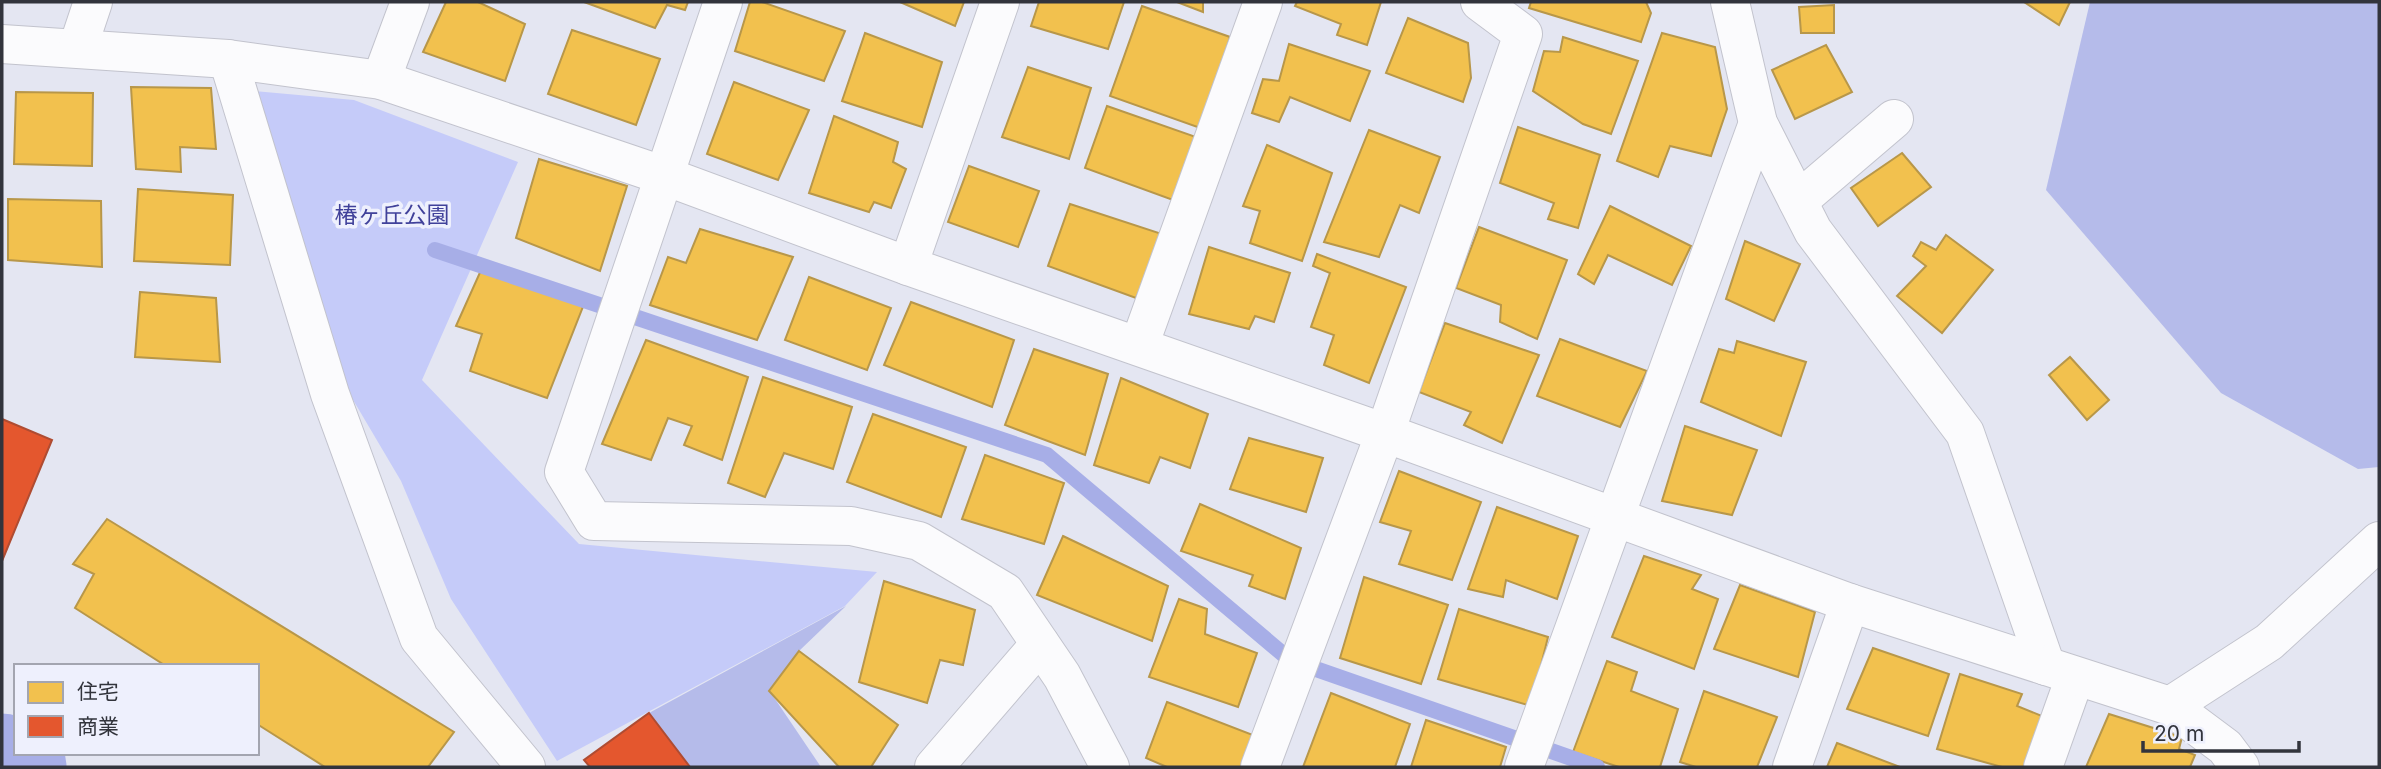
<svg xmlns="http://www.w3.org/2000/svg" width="2381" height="769" font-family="Inter,'Noto Sans JP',sans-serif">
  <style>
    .green { fill: #c5cbf9 }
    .forest { fill: #b5bbea }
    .homes { fill: #f2c14e; stroke: #b89749; stroke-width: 2 }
    .shops { fill: #e4572e; stroke: #af4c32; stroke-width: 2 }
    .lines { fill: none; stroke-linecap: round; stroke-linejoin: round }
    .stream { stroke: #a7aee7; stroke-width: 16 }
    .river { stroke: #a7aee7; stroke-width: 93 }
    .minor-casing { stroke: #c2c3cd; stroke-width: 40 }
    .tertiary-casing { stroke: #c2c3cd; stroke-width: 40 }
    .minor { stroke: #fbfbfd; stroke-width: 38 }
    .tertiary { stroke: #fbfbfd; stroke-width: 38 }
    .labels { text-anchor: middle; stroke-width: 7; stroke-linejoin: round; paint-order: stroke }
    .park-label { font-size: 23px; fill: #40419a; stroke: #eef0fd }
  </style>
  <rect width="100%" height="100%" fill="#e4e6f2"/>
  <!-- green -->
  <polygon class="green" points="254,91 354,100 518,162 422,380 579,544 877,572 845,606 557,761 451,599 401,481 349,393"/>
  <!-- forest -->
  <g class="forest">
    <polygon points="2090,2 2379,2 2379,467 2358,469 2221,393 2046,190"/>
    <polygon points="846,606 799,651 769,690 821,767 690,767 649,713"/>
  </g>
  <!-- homes -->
  <g class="homes">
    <polygon points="446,2 478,2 525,24 505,81 423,52"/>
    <polygon points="584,2 688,2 685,10 667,5 655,28"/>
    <polygon points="750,2 762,2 845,31 824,81 735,51"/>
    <polygon points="900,2 964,2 955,26"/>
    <polygon points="1039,2 1124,2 1108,49 1031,26"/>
    <polygon points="1177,2 1203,2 1203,12"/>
    <polygon points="1297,2 1381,2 1367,45 1337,35 1341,24 1295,6"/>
    <polygon points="1531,2 1646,2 1651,13 1641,42 1529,8"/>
    <polygon points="2024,2 2070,2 2059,25"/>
    <polygon points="1834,5 1834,33 1801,33 1799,7"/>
    <polygon points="1142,6 1230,37 1203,129 1110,96"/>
    <polygon points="1408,18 1468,43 1471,78 1463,102 1386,73"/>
    <polygon points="572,30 660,59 636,125 548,94"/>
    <polygon points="865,33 942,62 922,127 842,101"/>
    <polygon points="1662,33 1715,47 1727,109 1711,156 1670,146 1658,177 1617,161"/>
    <polygon points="1563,37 1638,61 1611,134 1583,124 1533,91 1544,51 1560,52"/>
    <polygon points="1289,44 1370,71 1350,121 1290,97 1279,122 1252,113 1263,79 1279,81"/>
    <polygon points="1826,45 1852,92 1795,119 1772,70"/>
    <polygon points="1028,67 1091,88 1069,159 1002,137"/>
    <polygon points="734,82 809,110 778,180 707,154"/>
    <polygon points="131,87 211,88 216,149 180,147 181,172 136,169"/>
    <polygon points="16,92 93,93 92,166 14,164"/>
    <polygon points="1107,106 1196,137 1173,200 1085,168"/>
    <polygon points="834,116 898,142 893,162 906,169 891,208 874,202 869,212 809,193"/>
    <polygon points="1518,127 1600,155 1578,228 1548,219 1554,203 1500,183"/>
    <polygon points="1369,130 1440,157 1419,213 1400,205 1379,257 1324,242"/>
    <polygon points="1267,145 1332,173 1302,261 1250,243 1260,211 1243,206"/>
    <polygon points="1902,153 1931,187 1878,226 1851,188"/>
    <polygon points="539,159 627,186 600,271 516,238"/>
    <polygon points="969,166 1039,191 1018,247 948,222"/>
    <polygon points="138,189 233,195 230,265 134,261"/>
    <polygon points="8,199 101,201 102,267 8,260"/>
    <polygon points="1070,204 1165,235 1136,298 1048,266"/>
    <polygon points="1610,206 1691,246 1672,285 1608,255 1594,284 1578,274"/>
    <polygon points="1479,227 1567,260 1537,339 1500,322 1501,305 1456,288"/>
    <polygon points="700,229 793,257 757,340 650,305 668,257 686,263"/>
    <polygon points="1946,235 1993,270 1942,333 1897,296 1926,266 1913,256 1921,242 1936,250"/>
    <polygon points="1745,241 1800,264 1774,321 1726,299"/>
    <polygon points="1209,247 1290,273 1274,322 1255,316 1249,329 1189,314"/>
    <polygon points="1317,254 1406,287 1369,383 1324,365 1334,335 1311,327 1330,273 1313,266"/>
    <polygon points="482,268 584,304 547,398 470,371 482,334 456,326"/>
    <polygon points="809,277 891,308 867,370 785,340"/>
    <polygon points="140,292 216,298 220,362 135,357"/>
    <polygon points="911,302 1014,340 992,407 884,365"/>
    <polygon points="1445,323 1539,355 1502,443 1464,425 1471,412 1419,392"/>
    <polygon points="1560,339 1647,371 1620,427 1537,396"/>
    <polygon points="646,340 748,377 722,460 684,445 692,426 668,418 651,460 602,444"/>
    <polygon points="1737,341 1806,362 1781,436 1701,402 1719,349 1734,353"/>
    <polygon points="1034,349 1108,374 1085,455 1005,425"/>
    <polygon points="2070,357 2109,400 2087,420 2049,375"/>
    <polygon points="763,377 852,407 833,469 784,453 765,497 728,483"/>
    <polygon points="1121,378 1208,414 1190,468 1160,457 1149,483 1094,465"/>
    <polygon points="873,414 966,447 941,517 847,482"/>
    <polygon points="1685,426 1757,450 1732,515 1662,501"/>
    <polygon points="1249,438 1323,458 1306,512 1230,489"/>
    <polygon points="985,455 1064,483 1044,544 962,519"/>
    <polygon points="1399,471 1481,502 1452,580 1399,564 1411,531 1380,522"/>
    <polygon points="1200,504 1301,548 1285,599 1249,586 1253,575 1181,551"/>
    <polygon points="1497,507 1578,536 1557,599 1506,580 1503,597 1468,589"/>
    <polygon points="107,519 454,732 428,767 325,767 257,724 257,666 166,666 75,608 94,574 73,564"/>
    <polygon points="1063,536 1168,586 1152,641 1037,595"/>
    <polygon points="1644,556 1701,575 1692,589 1718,599 1694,669 1612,637"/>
    <polygon points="1364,577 1448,605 1421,684 1340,658"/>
    <polygon points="884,581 975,610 963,665 940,660 927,703 859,682"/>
    <polygon points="1740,585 1815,612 1798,677 1714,649"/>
    <polygon points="1179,599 1207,609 1205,634 1257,653 1238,707 1149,677"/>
    <polygon points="1459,609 1548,637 1531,706 1438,679"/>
    <polygon points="1873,648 1949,674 1928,736 1847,709"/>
    <polygon points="799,651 898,725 871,767 839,767 769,691"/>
    <polygon points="1607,661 1637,672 1631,691 1678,709 1660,767 1619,767 1573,752"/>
    <polygon points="1960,674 2022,694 2017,706 2042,716 2025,767 2002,767 1937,749"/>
    <polygon points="1704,691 1777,717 1757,767 1696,767 1680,762"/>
    <polygon points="1331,693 1410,724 1395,767 1303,767"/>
    <polygon points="1167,702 1258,737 1245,767 1167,767 1146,758"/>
    <polygon points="2109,714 2182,737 2179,749 2195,755 2190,767 2086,767"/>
    <polygon points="1426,720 1506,747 1500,767 1411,767"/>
    <polygon points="1837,743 1900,767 1827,767"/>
  </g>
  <!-- shops -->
  <g class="shops">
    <polygon points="2,419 52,440 2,561"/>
    <polygon points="649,713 690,767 590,767 584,760"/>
  </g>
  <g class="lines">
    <!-- stream -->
    <polyline class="stream" points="435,250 1047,455 1290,660 1597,767"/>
    <!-- river -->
    <polyline class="river" points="2,760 20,767"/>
    <defs>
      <g id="minor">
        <polyline points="723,2 564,472 594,521 851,526 919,541 1005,592 1062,676 1110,767"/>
        <polyline points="1730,2 1758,123 1813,231 1965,433 2046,666"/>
        <polyline points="2,44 228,59 381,80 662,175 908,266 1385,433 1850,603 2046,666"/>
        <polyline points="78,47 93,2"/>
        <polyline points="228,59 330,394 419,638 526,767"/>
        <polyline points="381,80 410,2"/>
        <polyline points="1798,201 1894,119"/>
        <polyline points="908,266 1000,2"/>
        <polyline points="1139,346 1263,2"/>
        <polyline points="2170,706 2269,642 2379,541"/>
        <polyline points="934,767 1040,644"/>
        <polyline points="1260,767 1385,433 1523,34 1480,2"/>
        <polyline points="1524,767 1758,123"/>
        <polyline points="1792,767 1850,603"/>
        <polyline points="2043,767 2075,677"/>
      </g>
      <polyline id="tertiary" points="2046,666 2170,706 2225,747 2240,767"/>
    </defs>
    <!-- minor casing -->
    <use href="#minor" class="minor-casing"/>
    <!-- tertiary casing -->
    <use href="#tertiary" class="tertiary-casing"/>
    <!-- minor -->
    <use href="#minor" class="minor"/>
    <!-- tertiary -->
    <use href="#tertiary" class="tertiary"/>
  </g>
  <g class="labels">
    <!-- park labels -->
    <g class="park-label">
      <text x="392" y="223">椿ヶ丘公園</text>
    </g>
  </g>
  <!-- border -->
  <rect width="2381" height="769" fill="none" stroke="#32343c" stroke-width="7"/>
  <!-- legend -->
  <rect x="14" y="664" width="245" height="91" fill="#eef0fd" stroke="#a3a5b0" stroke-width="2"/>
  <rect x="28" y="682" width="35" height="21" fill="#f2c14e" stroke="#a3a5b0" stroke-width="2"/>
  <text x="77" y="699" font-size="21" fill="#32343c">住宅</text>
  <rect x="28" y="716" width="35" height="21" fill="#e4572e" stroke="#a3a5b0" stroke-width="2"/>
  <text x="77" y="734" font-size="21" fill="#32343c">商業</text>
  <!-- scale -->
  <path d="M2143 741v10h156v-10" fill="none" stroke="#32343c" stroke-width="3.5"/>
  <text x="2154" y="741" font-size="21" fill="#32343c" stroke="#eef0fd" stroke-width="5" paint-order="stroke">20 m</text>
</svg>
